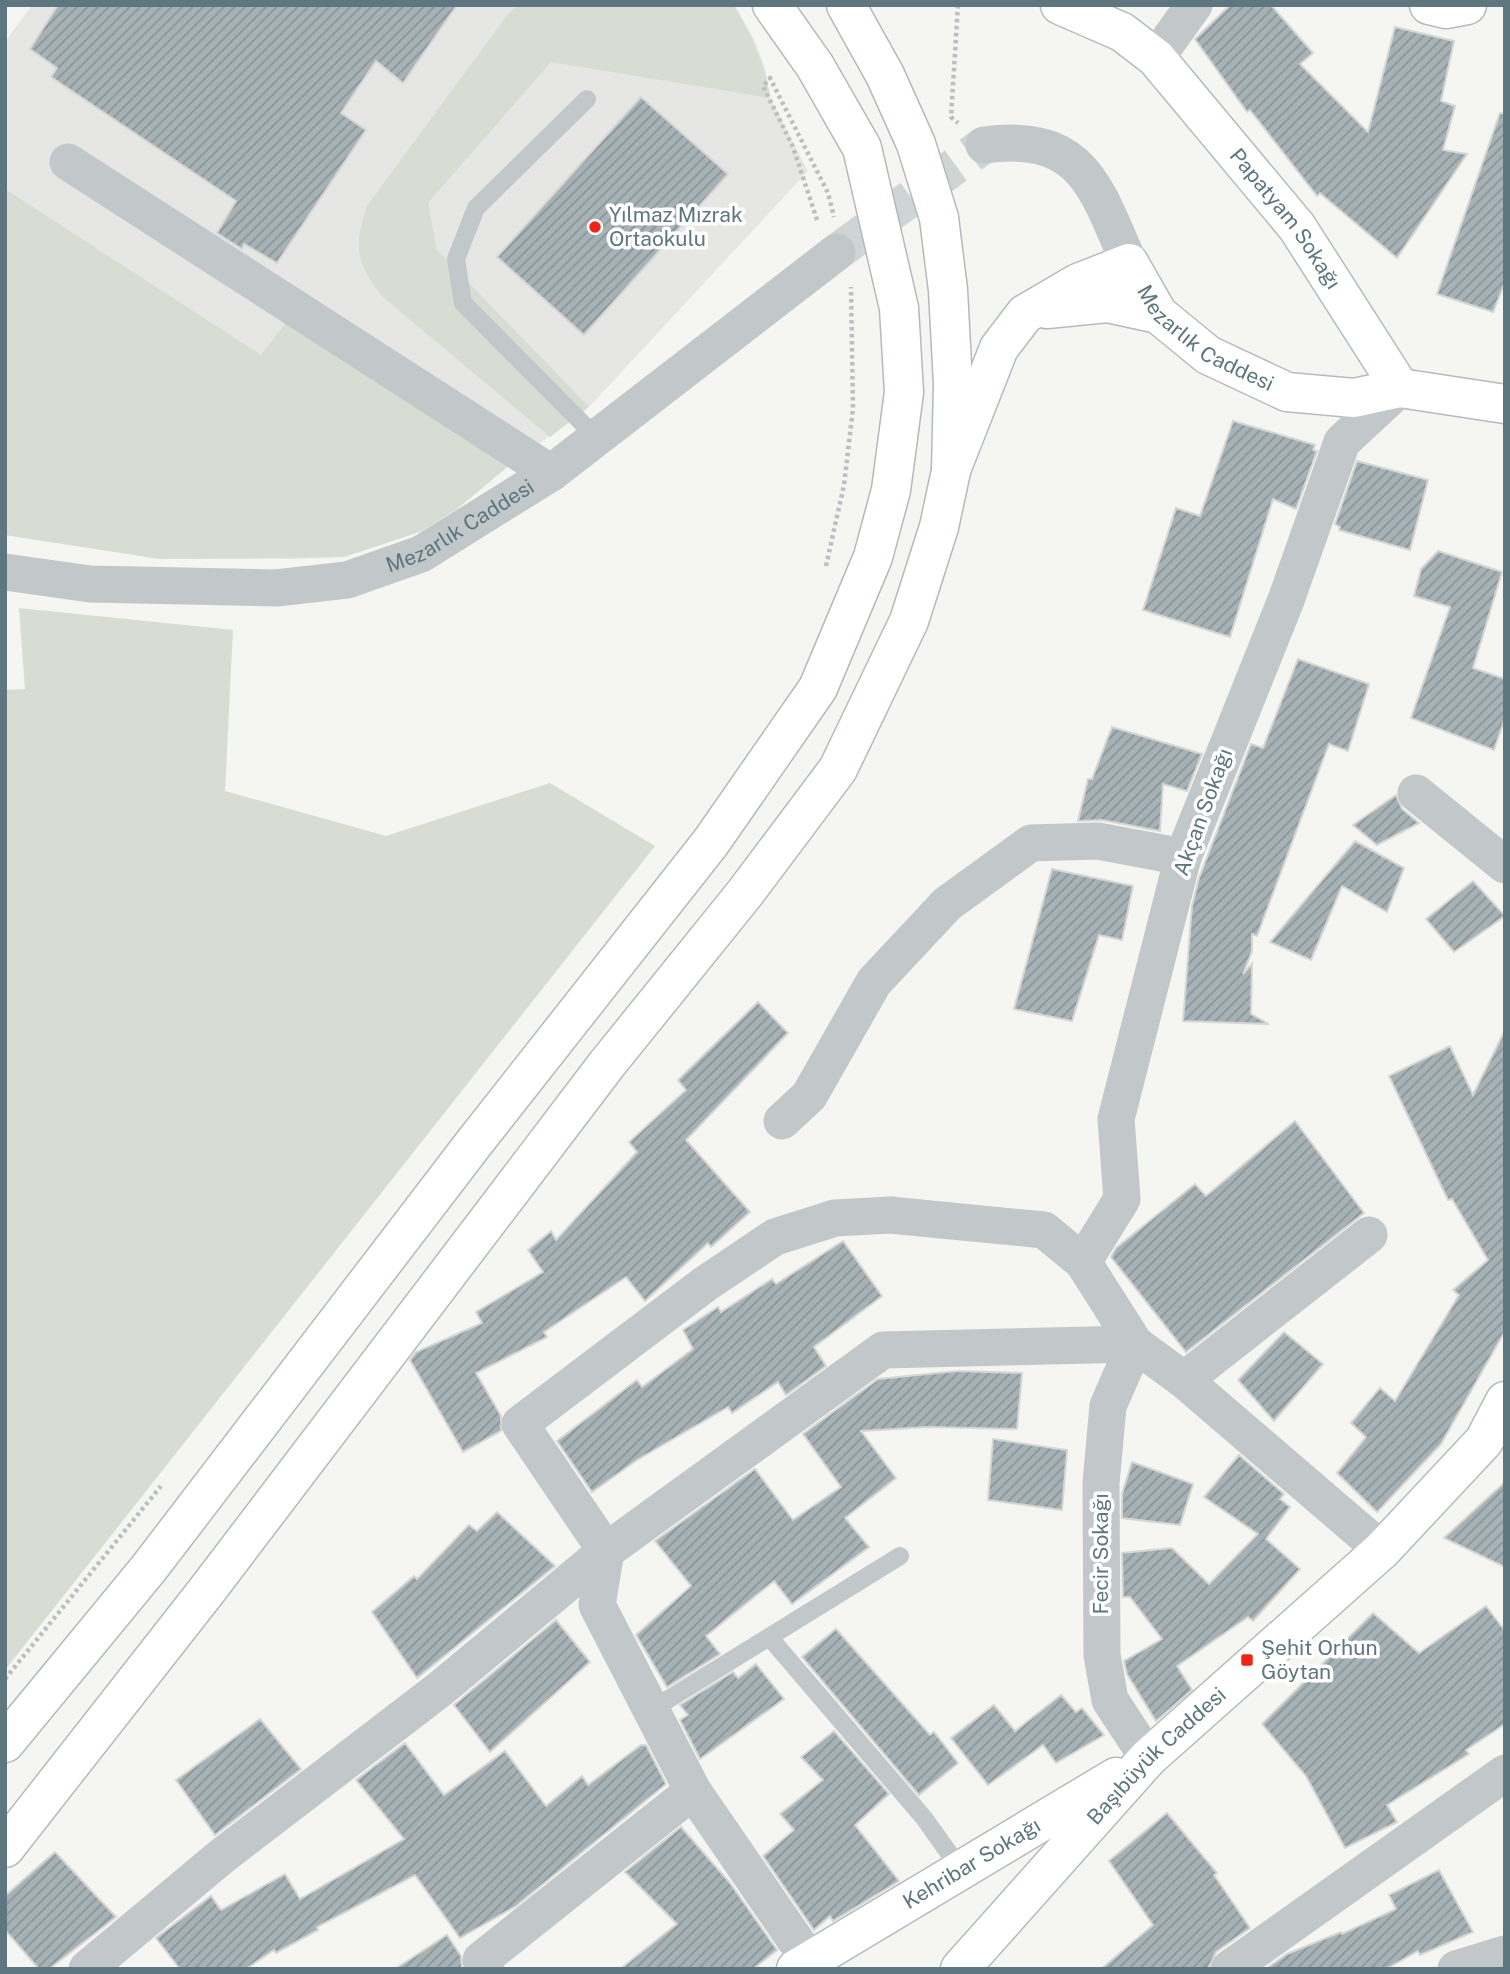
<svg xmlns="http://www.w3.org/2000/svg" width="1510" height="1974" font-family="'Public Sans',sans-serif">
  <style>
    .built { fill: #e6e6e4 }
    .grass { fill: #d7ddd2 }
    .building { fill: url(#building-hatch); stroke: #d6d6d4; stroke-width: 2 }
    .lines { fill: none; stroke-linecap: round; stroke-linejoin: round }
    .street-tunnel { stroke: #cfd5d4; stroke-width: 37; stroke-dasharray: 37 18; stroke-linecap: butt }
    .secondary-casing { stroke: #b4bbbe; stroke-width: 41 }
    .primary-casing { stroke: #b3b9bc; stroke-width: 41 }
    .path { stroke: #bbbfc0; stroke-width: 4.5; stroke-dasharray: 3.5 3.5; stroke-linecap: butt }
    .lane { stroke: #c2c7ca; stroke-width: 18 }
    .street { stroke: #c2c7ca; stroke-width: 37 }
    .secondary { stroke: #fff; stroke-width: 38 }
    .primary { stroke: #fff; stroke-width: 38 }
    .poi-dot { fill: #f12515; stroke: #fff; stroke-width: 2.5 }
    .labels { text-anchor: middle; stroke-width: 7; stroke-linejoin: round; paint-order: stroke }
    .poi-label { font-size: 21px; fill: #5e767f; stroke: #fff; text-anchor: start }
    .street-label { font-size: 21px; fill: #5e767f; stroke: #fff }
  </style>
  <defs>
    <pattern id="building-hatch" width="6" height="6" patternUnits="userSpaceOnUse" patternTransform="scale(1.75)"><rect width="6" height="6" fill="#a6b2b6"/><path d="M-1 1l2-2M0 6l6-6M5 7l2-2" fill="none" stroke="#8a9599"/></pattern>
  </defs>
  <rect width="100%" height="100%" fill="#f5f5f1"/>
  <!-- built -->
  <polygon class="built" points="32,5 734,5 754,39 766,71 770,98 808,171 589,407 511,464 457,509 422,531 344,557 294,559 160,559 5,535 5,42"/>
  <!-- grass -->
  <g class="grass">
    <path d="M519,5H734C752,36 765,63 770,98L551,62L428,203L437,250L589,407L550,437L383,297C356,263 353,248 367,206L508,14Z"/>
    <polygon points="5,189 261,355 294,312 511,464 457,509 422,531 344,557 160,559 5,535"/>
    <polygon points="19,608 233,630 225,791 386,836 550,783 655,846 5,1670 5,690 25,689"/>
  </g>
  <!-- building -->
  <g class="building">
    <polygon points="58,5 457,5 403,83 376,61 341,113 366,130 277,263 244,244 242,249 217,233 236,201 51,77 57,68 30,49"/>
    <polygon points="1230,5 1271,5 1313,53 1300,64 1368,132 1395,27 1454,41 1441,101 1455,106 1443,150 1467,154 1397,258 1320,193 1317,196 1250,110 1247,112 1195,39"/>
    <polygon points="641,97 728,174 584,335 497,257"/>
    <polygon points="1500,113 1505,114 1505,282 1493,312 1437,294"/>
    <polygon points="1233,421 1315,445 1313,450 1317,451 1296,509 1273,499 1230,637 1143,610 1176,508 1200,516"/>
    <polygon points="1357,461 1428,480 1410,550 1339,530 1340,527 1335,524"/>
    <polygon points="1438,551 1502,572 1473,668 1505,679 1505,718 1494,750 1411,718 1450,607 1414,596 1421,569"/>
    <polygon points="1298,659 1369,684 1348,751 1329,744 1257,936 1252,934 1252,951 1243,974 1252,964 1251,1014 1269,1024 1183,1021 1192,906 1199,878 1251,744 1263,748"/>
    <polygon points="1112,727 1202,754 1187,791 1163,784 1160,831 1102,820 1078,821 1088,779 1092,779"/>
    <polygon points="1396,795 1402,809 1419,823 1377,845 1353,825"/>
    <polygon points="1355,841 1404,868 1387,912 1342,886 1311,960 1270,942"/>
    <polygon points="1052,869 1133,886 1122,940 1099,935 1072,1021 1014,1009"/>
    <polygon points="1473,881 1505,916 1454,952 1426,919"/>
    <polygon points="758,1002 788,1033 686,1140 750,1212 711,1247 708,1243 645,1301 626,1277 544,1332 547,1337 476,1373 501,1416 501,1431 463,1452 410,1360 416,1352 482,1323 476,1312 543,1272 528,1250 551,1231 556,1240 637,1152 629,1142 686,1090 678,1080"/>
    <polygon points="1505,1030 1505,1331 1441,1444 1377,1512 1337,1473 1366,1437 1351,1423 1380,1388 1395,1401 1459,1295 1453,1290 1488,1260 1452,1199 1448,1200 1389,1076 1450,1046 1473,1095"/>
    <polygon points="1295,1121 1364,1213 1186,1352 1111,1257 1116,1248 1195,1184 1206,1196"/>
    <polygon points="843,1241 882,1296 814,1347 826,1366 786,1395 778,1382 732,1413 728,1407 637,1460 592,1492 557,1441 637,1380 642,1387 693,1349 683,1330 718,1307 721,1312 772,1279 776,1284"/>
    <polygon points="1284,1332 1323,1364 1274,1421 1238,1380"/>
    <polygon points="958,1371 1022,1373 1017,1429 928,1427 861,1431 896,1478 845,1518 869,1547 792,1604 774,1581 706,1636 720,1654 667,1687 636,1635 691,1586 655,1541 755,1469 793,1520 841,1487 803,1434 878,1379"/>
    <polygon points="993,1439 1067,1450 1062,1510 988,1500"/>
    <polygon points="1239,1455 1284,1494 1280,1499 1290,1507 1266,1539 1300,1569 1253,1621 1248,1617 1177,1666 1192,1690 1156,1721 1127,1674 1124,1661 1162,1639 1130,1597 1123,1597 1122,1553 1172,1548 1209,1584 1258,1534 1204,1497"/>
    <polygon points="1132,1462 1193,1484 1180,1525 1122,1518 1122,1494"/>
    <polygon points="1505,1482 1505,1567 1444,1538"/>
    <polygon points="497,1512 555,1566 417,1678 372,1612 414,1576 417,1579 469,1525 477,1531"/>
    <polygon points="1486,1606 1505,1631 1505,1724 1466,1750 1469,1754 1387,1805 1397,1822 1345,1848 1306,1776 1262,1724 1373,1613 1419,1653"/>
    <polygon points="556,1620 590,1662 490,1752 454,1705"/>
    <polygon points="836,1629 930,1735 934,1732 958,1763 919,1795 802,1657"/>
    <polygon points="756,1664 784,1699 700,1759 680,1720 688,1715 680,1705 733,1672 738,1678"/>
    <polygon points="1061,1695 1076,1712 1082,1708 1104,1735 1056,1763 1043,1745 988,1785 951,1738 994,1705 1015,1731"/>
    <polygon points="260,1719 301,1769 215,1835 176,1780"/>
    <polygon points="834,1731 889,1794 855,1825 899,1881 833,1921 830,1916 814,1930 763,1856 794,1830 780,1814 823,1780 801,1757"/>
    <polygon points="405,1743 444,1795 505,1751 546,1806 582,1776 588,1785 641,1745 646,1745 666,1784 516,1906 460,1938 415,1875 317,1927 318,1930 276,1953 274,1950 246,1969 180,1969 156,1938 211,1896 221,1910 285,1874 300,1899 404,1839 356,1780"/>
    <polygon points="1167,1813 1217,1873 1214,1875 1250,1928 1216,1952 1208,1969 1101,1969 1153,1925 1109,1861"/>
    <polygon points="681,1827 730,1883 777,1950 753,1969 620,1969 677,1924 625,1872"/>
    <polygon points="55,1852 116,1917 49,1969 39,1969 5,1930 5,1896"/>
    <polygon points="1439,1870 1473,1932 1420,1955 1418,1951 1386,1969 1266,1969 1287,1954 1341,1932 1342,1934 1396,1909 1389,1895"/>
    <polygon points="447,1935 461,1956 462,1969 395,1969"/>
  </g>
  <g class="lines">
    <!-- street-tunnel -->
    <polyline class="street-tunnel" points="837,252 984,145"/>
    <defs>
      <g id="secondary">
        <path id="s2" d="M1060,5L1122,32L1156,58L1297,227L1400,388"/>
        <polyline points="1429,5 1446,9 1467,5"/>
        <polyline points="1047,309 1107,303 1158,314"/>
        <path id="s3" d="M951,470L999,348L1025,314L1078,283L1129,263L1158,314L1208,355L1287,392L1354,398L1400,388L1505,404"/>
        <path id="s4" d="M796,1969L1116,1777"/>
        <path id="s5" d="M960,1969L1148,1758L1382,1550L1484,1441L1505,1401"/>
      </g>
      <g id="primary">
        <polyline points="5,1743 149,1568 474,1143 711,842 818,688 873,557 891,490 904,392 899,308 862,148 815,66 772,5"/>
        <polyline points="5,1848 208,1589 607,1064 745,893 838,769 909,621 939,527 951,471 953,384 948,290 939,218 916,144 885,75 846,5"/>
      </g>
    </defs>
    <!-- secondary casing -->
    <use href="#secondary" class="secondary-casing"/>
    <!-- primary casing -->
    <use href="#primary" class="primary-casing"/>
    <!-- path -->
    <g class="path">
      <polyline points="958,5 951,117 958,123"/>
      <polyline points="817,220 793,147 763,86 770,78 828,193 834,217"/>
      <polyline points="826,566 844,485 853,409 851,287"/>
      <polyline points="5,1679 161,1486"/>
    </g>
    <!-- lane -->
    <g class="lane">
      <polyline points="587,99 476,208 456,259 463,303 597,438"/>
      <polyline points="770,1638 924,1818 961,1870"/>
      <polyline points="651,1710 900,1556"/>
    </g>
    <!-- street -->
    <g class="street">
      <polyline points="1156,58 1194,5"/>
      <path d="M984,145C1083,132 1095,186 1129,263"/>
      <polyline points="68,162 551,473"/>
      <path id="s1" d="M5,572L90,584L276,588L347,580L421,554L551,473L837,252"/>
      <polyline points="1416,793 1505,865"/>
      <polyline points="782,1121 809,1096 874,982 947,904 1031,843 1098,841 1183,857"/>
      <polyline points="1083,1262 1122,1199 1116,1119 1183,857 1286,600 1342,442 1400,388"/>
      <polyline points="1184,1380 1369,1235"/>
      <polyline points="809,1960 693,1791 597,1605 606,1551 520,1424 705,1284 775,1237 835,1218 890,1215 1044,1230 1083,1262 1135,1344 1108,1406 1101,1483 1102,1655 1110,1700 1148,1758"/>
      <polyline points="87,1969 222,1856 440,1689 606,1551 883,1350 1135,1344 1184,1380 1382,1550"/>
      <polyline points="486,1969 481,1960 693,1791"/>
      <polyline points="1229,1969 1505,1773"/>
      <polyline points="1456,1969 1505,1954"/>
    </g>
    <!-- secondary -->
    <use href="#secondary" class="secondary"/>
    <!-- primary -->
    <use href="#primary" class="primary"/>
  </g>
  <!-- markers -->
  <g class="poi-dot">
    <circle cx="595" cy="227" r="7"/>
    <rect x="1240" y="1653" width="14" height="14" rx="3.5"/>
  </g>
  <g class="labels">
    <!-- poi labels -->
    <g class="poi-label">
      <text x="609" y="222">Yılmaz Mızrak<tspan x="609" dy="24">Ortaokulu</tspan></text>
      <text x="1261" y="1655">Şehit Orhun<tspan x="1261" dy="24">Göytan</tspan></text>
    </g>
    <!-- street labels -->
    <g class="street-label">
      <text dy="7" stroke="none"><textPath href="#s2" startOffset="317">Papatyam Sokağı</textPath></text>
      <text dy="7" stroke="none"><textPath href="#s3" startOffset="401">Mezarlık Caddesi</textPath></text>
      <text dy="7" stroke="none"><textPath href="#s1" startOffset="469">Mezarlık Caddesi</textPath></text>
      <text transform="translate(1203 812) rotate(-70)" y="7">Akçan Sokağı</text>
      <text transform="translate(1101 1554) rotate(-90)" y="7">Fecir Sokağı</text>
      <text dy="7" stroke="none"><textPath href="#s5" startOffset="290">Başıbüyük Caddesi</textPath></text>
      <text dy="7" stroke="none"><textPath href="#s4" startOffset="205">Kehribar Sokağı</textPath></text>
    </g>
  </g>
  <!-- border -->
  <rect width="1510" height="1974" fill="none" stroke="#5e767f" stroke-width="14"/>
</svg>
